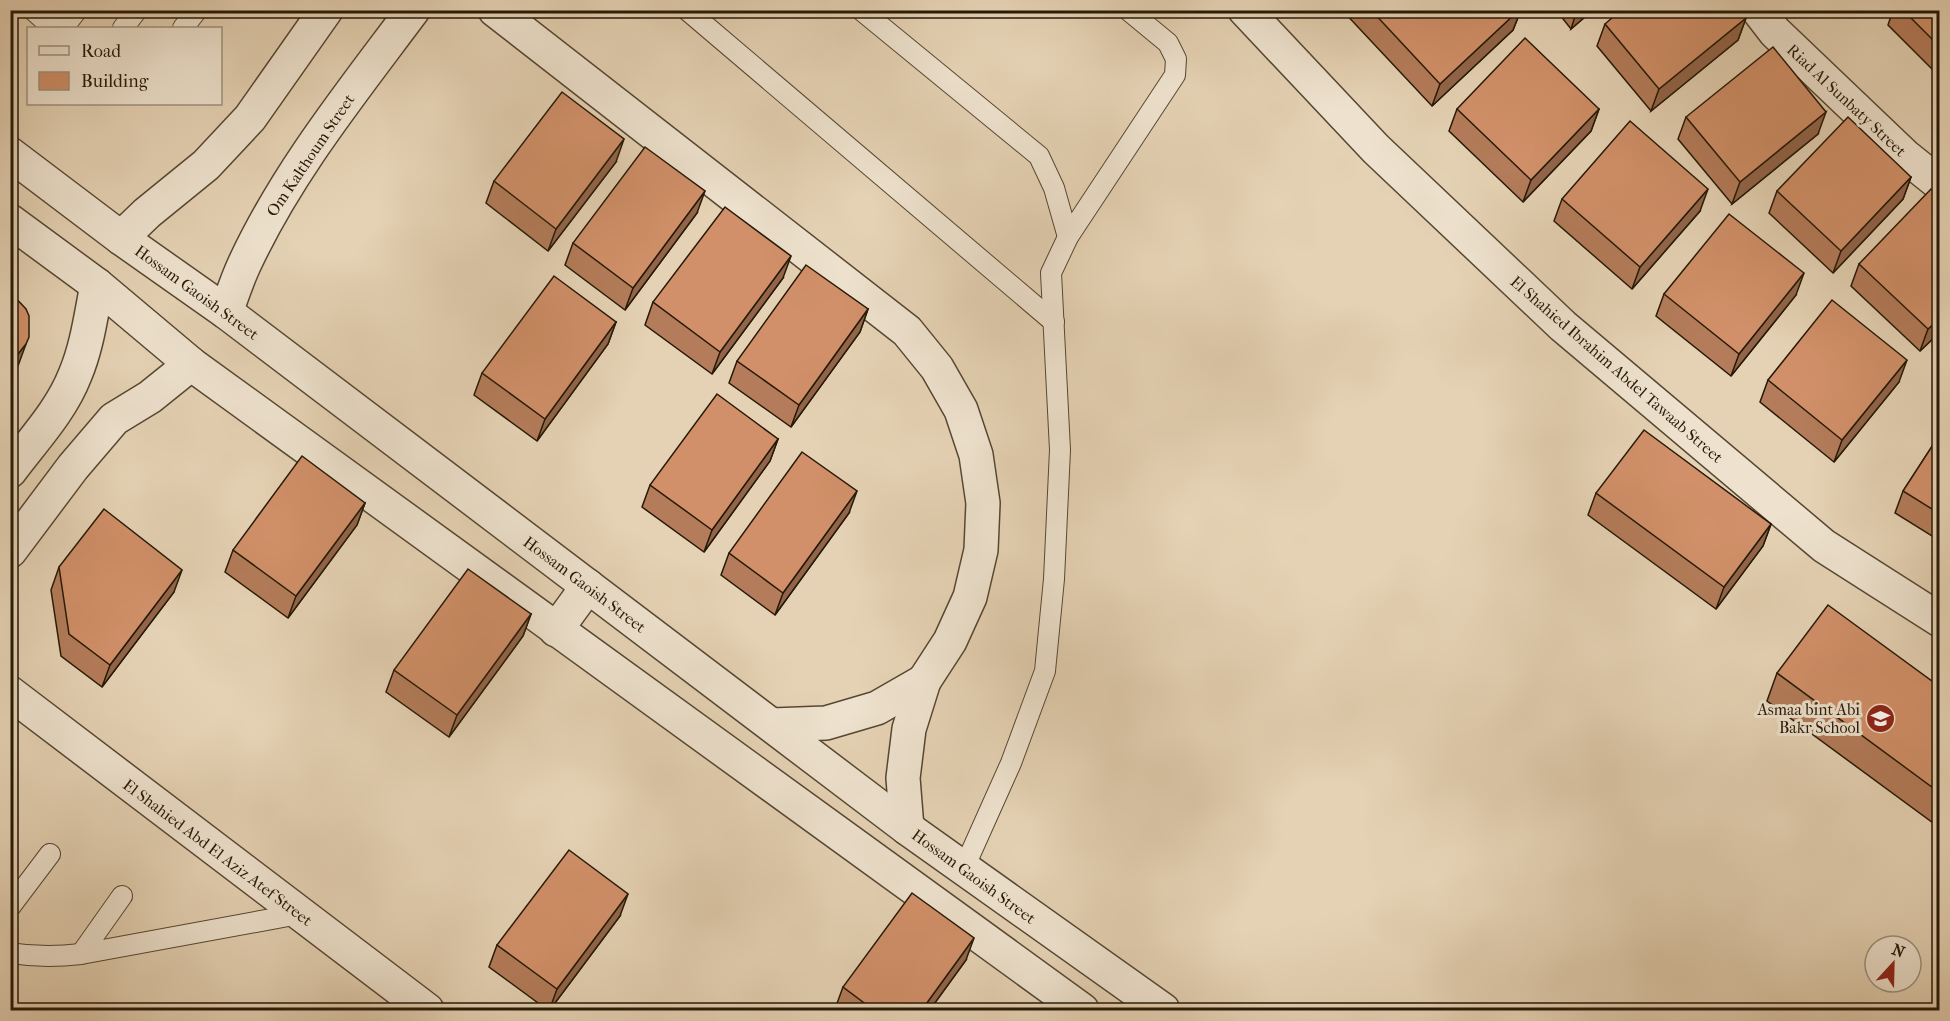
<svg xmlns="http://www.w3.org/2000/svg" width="1950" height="1021" font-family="'IM FELL French Canon',serif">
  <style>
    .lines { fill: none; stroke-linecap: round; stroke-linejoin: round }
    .service-casing { stroke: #564732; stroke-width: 22 }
    .minor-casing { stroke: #564732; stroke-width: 36 }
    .tertiary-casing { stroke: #564732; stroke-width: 36 }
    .service { stroke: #eee2ce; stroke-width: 20 }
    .minor { stroke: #eee2ce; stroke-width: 33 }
    .tertiary { stroke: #eee2ce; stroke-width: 33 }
    .wall { fill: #b47c5a; stroke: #261907; stroke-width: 1.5 }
    .shaded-wall { fill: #92654a; stroke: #261907; stroke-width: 1.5 }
    .building { fill: #d19069; stroke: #261907; stroke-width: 1.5 }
    .labels { text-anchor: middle; stroke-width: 6; stroke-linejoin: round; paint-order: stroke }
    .street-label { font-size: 16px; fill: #261907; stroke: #eee2ce }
    .poi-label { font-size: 16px; fill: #261907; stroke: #eee2ce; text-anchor: end }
  </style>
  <rect width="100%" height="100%" fill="#e5d2b4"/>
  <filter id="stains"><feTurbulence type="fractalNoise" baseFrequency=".00333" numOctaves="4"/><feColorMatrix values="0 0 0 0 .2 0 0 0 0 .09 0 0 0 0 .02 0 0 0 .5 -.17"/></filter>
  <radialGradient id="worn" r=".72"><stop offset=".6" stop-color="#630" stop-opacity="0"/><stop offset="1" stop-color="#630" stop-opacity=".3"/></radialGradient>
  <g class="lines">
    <defs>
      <g id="service">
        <polyline points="33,10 53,28"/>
        <polyline points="687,10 1054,322"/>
        <polyline points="861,10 1039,156 1054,188 1068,237"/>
        <polyline points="63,28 77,10"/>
        <polyline points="123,28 137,10"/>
        <polyline points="183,28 197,10"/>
        <polyline points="964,868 1011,763 1045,671 1054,579 1060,450 1051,273 1068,237 1175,75 1176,59 1168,43 1128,10"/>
        <polyline points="10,907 50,854"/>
        <path d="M10,953C35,957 56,957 81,954L299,914"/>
        <polyline points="81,954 122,896"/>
      </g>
      <g id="minor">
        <polyline points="495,10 907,331 937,368 961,410 976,455 983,503 981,550 970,597 950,641 924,681 909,729 903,778 907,828"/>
        <polyline points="1245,10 1376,149 1563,326 1824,546 1940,620"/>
        <polyline points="1758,10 1775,32 1905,156 1940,184"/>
        <path d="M10,471C33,440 61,411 75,375C87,347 91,315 97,285"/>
        <polyline points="10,551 73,467 114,419 150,397 191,364"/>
        <polyline points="10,693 427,1010"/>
        <polyline points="772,725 826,723 877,708 924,681"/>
      </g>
      <g id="tertiary">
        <polyline points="10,154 121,238 226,312 907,828 1163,1010"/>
        <polyline points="10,221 97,285 191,364 1082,1010"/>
        <polyline points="121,238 147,213 206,165 250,118 326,10"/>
        <path d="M226,312C232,296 237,280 244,265C287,172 352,92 413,10"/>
        <polyline points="556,630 588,586"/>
      </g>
    </defs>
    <!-- service casing -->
    <use href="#service" class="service-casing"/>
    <!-- minor casing -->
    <use href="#minor" class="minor-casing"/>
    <!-- tertiary casing -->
    <use href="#tertiary" class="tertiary-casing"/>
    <!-- service -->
    <use href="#service" class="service"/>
    <!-- minor -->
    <use href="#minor" class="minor"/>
    <!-- tertiary -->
    <use href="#tertiary" class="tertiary"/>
  </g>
  <!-- wall -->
  <g class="wall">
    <polygon points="1342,10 1521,10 1513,30 1432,106"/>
    <polygon points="1556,10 1593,10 1571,29"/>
    <polygon points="1893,10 1940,10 1940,77 1888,25"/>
    <polygon points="1746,18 1738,40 1651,111 1597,46 1605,24"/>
    <polygon points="1457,109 1599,109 1591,131 1523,202 1449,131"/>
    <polygon points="1686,117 1818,134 1732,204 1678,139"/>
    <polygon points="616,162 548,251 486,203 494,181"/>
    <polygon points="1911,177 1903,199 1833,273 1769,213 1777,191"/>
    <polygon points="1562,199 1700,211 1632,289 1554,221"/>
    <polygon points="697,213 625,310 565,265 573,243"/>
    <polygon points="1859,264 1940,332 1920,351 1851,286"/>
    <polygon points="783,278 712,374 645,325 653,302"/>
    <polygon points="1664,294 1796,295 1731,376 1656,316"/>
    <polygon points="868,309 860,332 791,427 729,383 737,361"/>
    <polygon points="616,322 608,344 537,441 474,395 482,373"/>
    <polygon points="1768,380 1899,382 1834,462 1760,402"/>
    <polygon points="1940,434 1940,541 1895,513 1903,491"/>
    <polygon points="778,439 770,461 704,552 642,507 650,485"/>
    <polygon points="1596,493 1771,524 1763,546 1716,609 1588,515"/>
    <polygon points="365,503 357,525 288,618 225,572 233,550"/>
    <polygon points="849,513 775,615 721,575 729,553"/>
    <polygon points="59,567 174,592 102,687 61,656 51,590"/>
    <polygon points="531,614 523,636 449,737 386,692 394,670"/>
    <polygon points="1777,673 1940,687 1940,828 1767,701"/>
    <polygon points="620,916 549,1011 489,967 497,945"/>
    <polygon points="966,960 929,1011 837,1011 835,1009 843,987"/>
  </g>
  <!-- shaded-wall -->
  <g class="shaded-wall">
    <polygon points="1519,10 1521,10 1513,30 1432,106 1440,84"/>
    <polygon points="1577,10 1593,10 1571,29"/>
    <polygon points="1746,18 1738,40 1651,111 1659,89"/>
    <polygon points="1599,109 1591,131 1523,202 1531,180"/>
    <polygon points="1826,112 1818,134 1732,204 1740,182"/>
    <polygon points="624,139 616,162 548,251 556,229"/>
    <polygon points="1911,177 1903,199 1833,273 1841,251"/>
    <polygon points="1708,189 1700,211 1632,289 1640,267"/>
    <polygon points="705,191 697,213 625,310 633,288"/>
    <polygon points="791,256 783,278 712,374 720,352"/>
    <polygon points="1804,273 1796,295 1731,376 1739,354"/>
    <polygon points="868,309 860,332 791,427 799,405"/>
    <polygon points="1940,318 1940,332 1920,351 1928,329"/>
    <polygon points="616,322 608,344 537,441 545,419"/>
    <polygon points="26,344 18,366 10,376 10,364"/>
    <polygon points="1907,360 1899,382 1834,462 1842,440"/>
    <polygon points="778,439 770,461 704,552 712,530"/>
    <polygon points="857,491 849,513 775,615 783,593"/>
    <polygon points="365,503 357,525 288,618 296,596"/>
    <polygon points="1771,524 1763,546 1716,609 1724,587"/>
    <polygon points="182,570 174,592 102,687 110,665"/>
    <polygon points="531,614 523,636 449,737 457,715"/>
    <polygon points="628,894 620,916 549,1011 557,989"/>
    <polygon points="974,938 966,960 929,1011 921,1011"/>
  </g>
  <!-- building -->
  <g class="building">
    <polygon points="1371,10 1519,10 1440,84"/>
    <polygon points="1621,10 1740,10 1746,18 1659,89 1605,24"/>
    <polygon points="1903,10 1940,10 1940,47"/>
    <polygon points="1525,38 1599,109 1531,180 1457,109"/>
    <polygon points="1773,47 1826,112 1740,182 1686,117"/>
    <polygon points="562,92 624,139 556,229 494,181"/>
    <polygon points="1848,117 1911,177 1841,251 1777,191"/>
    <polygon points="1630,121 1708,189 1640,267 1562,199"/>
    <polygon points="645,147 705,191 633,288 573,243"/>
    <polygon points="1931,189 1940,198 1940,318 1928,329 1859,264"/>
    <polygon points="725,207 791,256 720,352 653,302"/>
    <polygon points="1729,214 1804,273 1739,354 1664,294"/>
    <polygon points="806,265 868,309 799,405 737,361"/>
    <polygon points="554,276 616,322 545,419 482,373"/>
    <polygon points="10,292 26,309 29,316 29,337 26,344 10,364"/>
    <polygon points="1832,300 1907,360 1842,440 1768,380"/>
    <polygon points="717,394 778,439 712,530 650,485"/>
    <polygon points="1644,430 1771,524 1724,587 1596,493"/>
    <polygon points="1940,434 1940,514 1903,491"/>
    <polygon points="802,452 857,491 783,593 729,553"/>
    <polygon points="302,456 365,503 296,596 233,550"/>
    <polygon points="104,509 182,570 110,665 69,634 59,567"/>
    <polygon points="468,569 531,614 457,715 394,670"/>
    <polygon points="1828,605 1940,687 1940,793 1777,673"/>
    <polygon points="569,850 628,894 557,989 497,945"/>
    <polygon points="912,893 974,938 921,1011 875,1011 843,987"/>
  </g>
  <!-- icons -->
  <defs>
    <symbol id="school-disc" viewBox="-11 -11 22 22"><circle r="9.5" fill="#8f2418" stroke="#eee2ce"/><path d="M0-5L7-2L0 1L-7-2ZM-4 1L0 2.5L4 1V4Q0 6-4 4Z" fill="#fff"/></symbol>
  </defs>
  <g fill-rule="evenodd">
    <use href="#school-disc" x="1864" y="702" width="33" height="33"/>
  </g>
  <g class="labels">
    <!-- street labels -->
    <g class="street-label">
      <text transform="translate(1847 100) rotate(43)" y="6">Riad Al Sunbaty Street</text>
      <text transform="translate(310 155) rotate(-56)" y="6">Om Kalthoum Street</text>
      <text transform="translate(197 292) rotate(36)" y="6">Hossam Gaoish Street</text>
      <text transform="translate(1617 369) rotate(41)" y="6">El Shahied Ibrahim Abdel Tawaab Street</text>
      <text transform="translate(585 584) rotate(37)" y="6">Hossam Gaoish Street</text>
      <text transform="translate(218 852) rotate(37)" y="6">El Shahied Abd El Aziz Atef Street</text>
      <text transform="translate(974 876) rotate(36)" y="6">Hossam Gaoish Street</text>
    </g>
    <!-- poi labels -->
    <g class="poi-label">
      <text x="1860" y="715">Asmaa bint Abi<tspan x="1860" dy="18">Bakr School</tspan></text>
    </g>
  </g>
  <!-- margin -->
  <rect width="1950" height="1021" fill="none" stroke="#e5d2b4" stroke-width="36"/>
  <rect x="12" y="12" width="1926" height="997" fill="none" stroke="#261907" stroke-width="3"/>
  <rect x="18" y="18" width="1914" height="985" fill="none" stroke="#261907" stroke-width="1.5"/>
  <!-- legend -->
  <rect x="27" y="27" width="195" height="78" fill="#eee2ce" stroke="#9e927e" stroke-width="1.5"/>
  <rect x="39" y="46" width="30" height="9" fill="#eee2ce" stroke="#9e927e" stroke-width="1.5"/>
  <text x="81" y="57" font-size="18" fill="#261907">Road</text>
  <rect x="39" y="72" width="30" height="18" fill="#d19069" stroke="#9e927e" stroke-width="1.5"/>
  <text x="81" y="87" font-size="18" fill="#261907">Building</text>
  <!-- north arrow -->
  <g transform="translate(1893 964) rotate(22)"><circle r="28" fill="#eee2ce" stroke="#9e927e" stroke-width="1.5"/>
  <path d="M0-4.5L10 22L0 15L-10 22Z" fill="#8f2418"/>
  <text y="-9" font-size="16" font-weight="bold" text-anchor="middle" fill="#261907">N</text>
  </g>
  <rect width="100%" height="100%" filter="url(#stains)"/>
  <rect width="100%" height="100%" fill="url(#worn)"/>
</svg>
